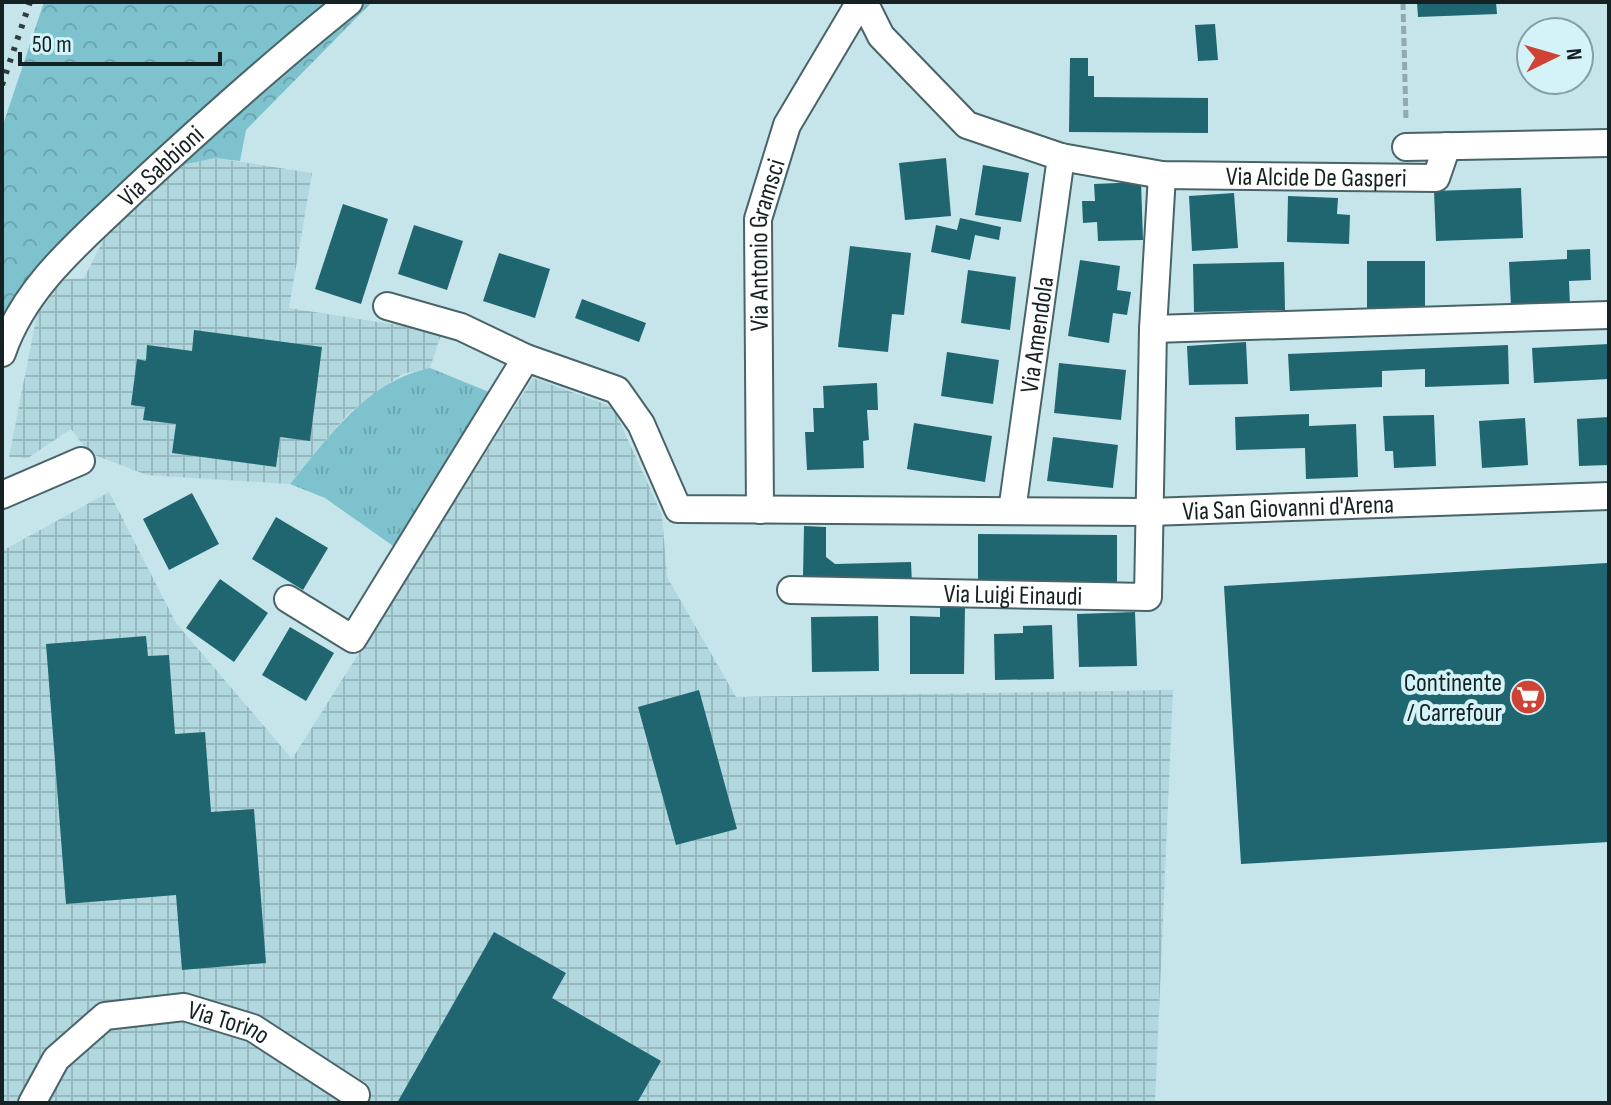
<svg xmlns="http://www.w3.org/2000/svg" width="1611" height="1105" font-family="'Sofia Sans Condensed',sans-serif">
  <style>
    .industrial { fill: url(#industrial-grid) }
    .grass { fill: url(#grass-tufts) }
    .forest { fill: url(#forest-crowns) }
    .building { fill: #206670 }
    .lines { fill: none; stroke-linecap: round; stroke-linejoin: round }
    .minor-casing { stroke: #496469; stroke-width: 30 }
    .path { stroke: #91aaaf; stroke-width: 5; stroke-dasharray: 8 4; stroke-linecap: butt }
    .minor { stroke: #fff; stroke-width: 26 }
    .rail { stroke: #2e3c3e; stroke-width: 6; stroke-dasharray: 4 8; stroke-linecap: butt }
    .labels { text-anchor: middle; stroke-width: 8; stroke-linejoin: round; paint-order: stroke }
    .street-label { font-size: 26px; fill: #162123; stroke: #d3f3f8 }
    .poi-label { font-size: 26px; fill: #162123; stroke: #d3f3f8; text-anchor: end }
  </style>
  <defs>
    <pattern id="industrial-grid" width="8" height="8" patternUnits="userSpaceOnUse" patternTransform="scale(2)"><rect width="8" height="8" fill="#b1d8df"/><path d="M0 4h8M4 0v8" fill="none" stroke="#98b9bf"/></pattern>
    <pattern id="grass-tufts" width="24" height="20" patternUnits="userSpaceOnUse" patternTransform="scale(2)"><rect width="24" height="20" fill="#7ec2ce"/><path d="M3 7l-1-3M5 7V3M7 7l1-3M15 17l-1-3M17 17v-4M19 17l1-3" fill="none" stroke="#6ca6b1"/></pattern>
    <pattern id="forest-crowns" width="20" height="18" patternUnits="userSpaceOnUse" patternTransform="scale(2)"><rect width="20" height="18" fill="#7ec2ce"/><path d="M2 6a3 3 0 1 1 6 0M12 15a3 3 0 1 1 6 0" fill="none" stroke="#6ca6b1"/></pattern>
  </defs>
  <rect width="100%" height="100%" fill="#c6e5eb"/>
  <!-- industrial -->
  <g class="industrial">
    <polygon points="215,158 312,173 289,308 442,332 430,368 402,374 348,414 289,484 147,475 89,453 71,429 28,458 9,457 38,309 53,280 84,278 109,229 126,210 182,165"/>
    <polygon points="533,378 613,407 662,515 667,577 736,697 1173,690 1155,1103 2,1103 2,551 109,492 176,623 292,759"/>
  </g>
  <!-- grass -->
  <path class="grass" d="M430,368L494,394L396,548L325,498L290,484C329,437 367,381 430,368Z"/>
  <!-- forest -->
  <g class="forest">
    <polygon points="44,2 329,2 259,59 50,254 2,316 2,128"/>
    <polygon points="359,2 372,2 246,130 240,161 215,158 182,165 186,154"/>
  </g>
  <!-- building -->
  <g class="building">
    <polygon points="1417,2 1496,2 1497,14 1418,17"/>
    <polygon points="1215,24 1218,60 1198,61 1195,25"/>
    <polygon points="1070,58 1088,58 1088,76 1094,76 1094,97 1208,98 1208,133 1069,132"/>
    <polygon points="946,158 951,216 905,220 899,163"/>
    <polygon points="983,165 1029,173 1021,222 975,215"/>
    <polygon points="1141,182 1143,240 1098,241 1097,222 1083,223 1082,201 1095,201 1094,184"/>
    <polygon points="1521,188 1523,238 1436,241 1434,191"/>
    <polygon points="1234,193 1238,248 1192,251 1189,196"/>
    <polygon points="1288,196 1338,198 1337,214 1350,215 1349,244 1287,242"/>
    <polygon points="343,204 388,219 361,304 315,289"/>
    <polygon points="960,218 1001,227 999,240 975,235 970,260 931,252 936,225 957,230"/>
    <polygon points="414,225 463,241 447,290 398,274"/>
    <polygon points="850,246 911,253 904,315 892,314 888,352 838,347"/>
    <polygon points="1590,249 1591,280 1569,281 1570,305 1511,307 1509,262 1567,259 1567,250"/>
    <polygon points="499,253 550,269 535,318 483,301"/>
    <polygon points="1080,260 1120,266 1117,290 1131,292 1127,315 1113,313 1109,343 1068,336"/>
    <rect x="1367" y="261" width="58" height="48"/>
    <polygon points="1284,262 1285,310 1194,312 1193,264"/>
    <polygon points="968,270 1016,277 1010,330 961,323"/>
    <polygon points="582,299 646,323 639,342 575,318"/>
    <polygon points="194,330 322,347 310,441 280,437 276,467 172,453 176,424 143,420 145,407 131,405 137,359 146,361 147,345 192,351"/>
    <polygon points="1246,342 1248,384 1189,385 1187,346"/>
    <polygon points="1609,344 1609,379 1534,383 1532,348"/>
    <polygon points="1508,345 1509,384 1425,387 1425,369 1382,371 1382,387 1290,391 1288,354"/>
    <polygon points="947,352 999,360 993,404 941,396"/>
    <polygon points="1059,363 1126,370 1121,420 1054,413"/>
    <polygon points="877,383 878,410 867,410 869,440 863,441 864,468 807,470 805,432 814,432 813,408 824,408 823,386"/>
    <polygon points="1309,414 1309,426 1356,424 1358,477 1306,479 1305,448 1236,450 1235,417"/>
    <polygon points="1434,415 1436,466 1394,468 1393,451 1385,451 1383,416"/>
    <polygon points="1609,417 1609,465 1579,466 1577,419"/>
    <polygon points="1525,418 1528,465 1482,468 1479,421"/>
    <polygon points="914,423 992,436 985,482 907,469"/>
    <polygon points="1053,437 1118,445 1113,488 1047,481"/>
    <polygon points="192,493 219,544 169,570 143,519"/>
    <polygon points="276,517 328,548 303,590 252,559"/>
    <polygon points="804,526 826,527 826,557 835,564 911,562 912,584 813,586 803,576"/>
    <polygon points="978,534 1117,535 1117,584 978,583"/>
    <polygon points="1607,563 1609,842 1241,864 1224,586"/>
    <polygon points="220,579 268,613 234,662 186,628"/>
    <polygon points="940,606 965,606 964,674 910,674 910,616 940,617"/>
    <polygon points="1135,612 1137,666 1079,667 1077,614"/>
    <polygon points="878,616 879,671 812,672 811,617"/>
    <polygon points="1052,625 1054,679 995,680 994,634 1023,633 1023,626"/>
    <polygon points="290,627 334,653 306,701 262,675"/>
    <polygon points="146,636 148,656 169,655 175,734 205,732 211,812 254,809 266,963 182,970 176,895 66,904 46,644"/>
    <polygon points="699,690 737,829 676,845 638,707"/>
    <polygon points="494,932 566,973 552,998 661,1061 637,1103 397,1103"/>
  </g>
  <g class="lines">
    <defs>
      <g id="minor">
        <path id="s1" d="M864,2L881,36L967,125L1061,157L1162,175L1436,178L1447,146"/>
        <polyline points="1406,147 1609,143"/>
        <path id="s2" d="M387,306L461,327L526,358L617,390L641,424L678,509L1150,512L1609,496"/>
        <polyline points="1153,329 1609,315"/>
        <path id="s3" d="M2,353C25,285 83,239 134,190C204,125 274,62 349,2"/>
        <polyline points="2,495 81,461"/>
        <path id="s4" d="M760,510L758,219L787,125L860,2"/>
        <path id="s5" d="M1012,511L1061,157"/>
        <path id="s6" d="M791,590L1148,597L1153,329L1162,175"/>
        <polyline points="288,599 353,639 526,358"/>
        <path id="s7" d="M32,1103L56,1059L105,1016L184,1007L253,1028L356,1095"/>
      </g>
    </defs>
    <!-- minor casing -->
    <use href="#minor" class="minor-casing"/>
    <!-- path -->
    <polyline class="path" points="1403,2 1406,122"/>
    <!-- minor -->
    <use href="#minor" class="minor"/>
    <!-- rail -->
    <polyline class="rail" points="2,85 30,2"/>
  </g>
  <!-- icons -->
  <defs>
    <symbol id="supermarket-disc" viewBox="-11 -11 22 22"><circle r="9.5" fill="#d04334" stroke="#d3f3f8"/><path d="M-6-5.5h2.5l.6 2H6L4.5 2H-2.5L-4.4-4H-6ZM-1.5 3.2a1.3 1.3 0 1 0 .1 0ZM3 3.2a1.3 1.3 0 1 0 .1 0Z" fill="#fff"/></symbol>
  </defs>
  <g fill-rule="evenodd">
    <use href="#supermarket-disc" x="1508" y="677" width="40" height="40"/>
  </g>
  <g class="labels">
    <!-- street labels -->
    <g class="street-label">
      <text dy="9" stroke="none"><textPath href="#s3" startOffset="248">Via Sabbioni</textPath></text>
      <text dy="9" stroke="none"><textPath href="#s1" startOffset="518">Via Alcide De Gasperi</textPath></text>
      <text dy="9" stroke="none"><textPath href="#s4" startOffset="266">Via Antonio Gramsci</textPath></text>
      <text dy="9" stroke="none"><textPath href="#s5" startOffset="178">Via Amendola</textPath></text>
      <text dy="9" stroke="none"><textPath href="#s2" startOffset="990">Via San Giovanni d'Arena</textPath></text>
      <text dy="9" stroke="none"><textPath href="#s6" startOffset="222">Via Luigi Einaudi</textPath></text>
      <text dy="9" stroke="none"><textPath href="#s7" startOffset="242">Via Torino</textPath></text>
    </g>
    <!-- poi labels -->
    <g class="poi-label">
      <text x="1502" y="691">Continente<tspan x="1502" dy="30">/ Carrefour</tspan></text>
    </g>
  </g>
  <!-- border -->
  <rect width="1611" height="1105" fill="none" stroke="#162123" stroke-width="8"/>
  <!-- north arrow -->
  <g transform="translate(1555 56) rotate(85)"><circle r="38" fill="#d3f3f8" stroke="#879fa3" stroke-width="2"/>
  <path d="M0-6L14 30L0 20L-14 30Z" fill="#d04334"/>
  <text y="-12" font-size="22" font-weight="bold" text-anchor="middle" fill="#162123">N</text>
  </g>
  <!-- scale -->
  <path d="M20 52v12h200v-12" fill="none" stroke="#162123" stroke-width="4"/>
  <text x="32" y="52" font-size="24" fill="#162123" stroke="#d3f3f8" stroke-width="6" paint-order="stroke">50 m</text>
</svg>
